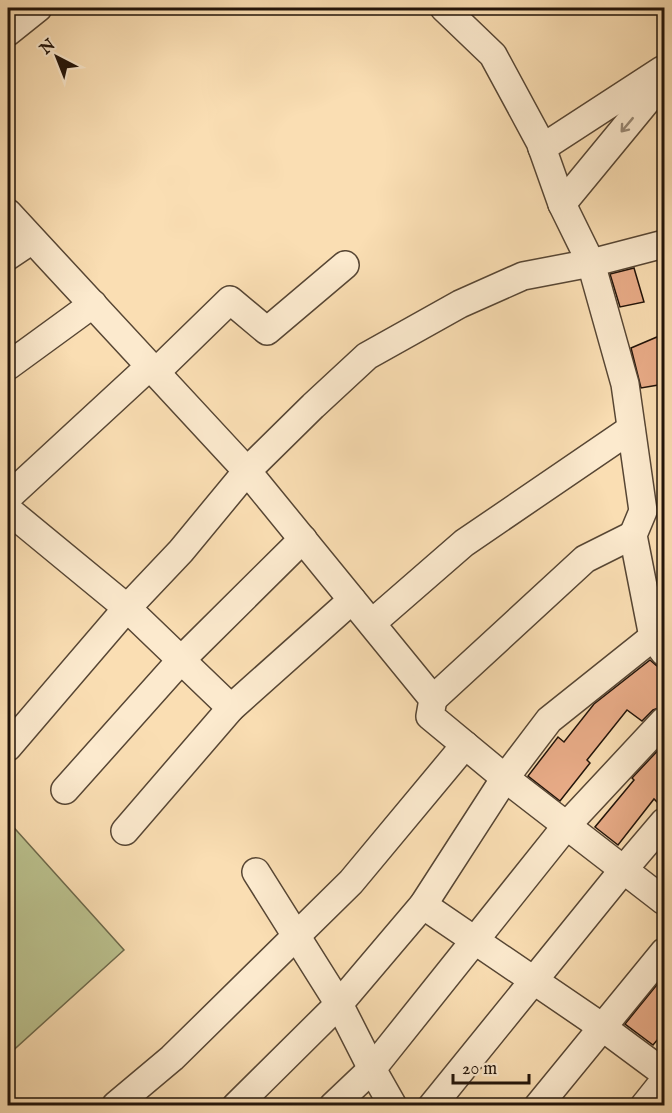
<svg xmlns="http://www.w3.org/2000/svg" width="672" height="1113" font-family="'IM FELL English',serif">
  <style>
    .green { fill: #bbc28f; stroke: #6e6a4c; stroke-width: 1.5 }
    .building { fill: #e9ac88; stroke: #211309; stroke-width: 1.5 }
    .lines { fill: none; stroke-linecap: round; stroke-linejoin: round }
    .minor-casing { stroke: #574634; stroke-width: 30 }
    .minor { stroke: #fceace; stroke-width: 27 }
    .oneway { stroke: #998975 }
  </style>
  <rect width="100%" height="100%" fill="#fadeb3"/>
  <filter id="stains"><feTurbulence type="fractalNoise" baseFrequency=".00333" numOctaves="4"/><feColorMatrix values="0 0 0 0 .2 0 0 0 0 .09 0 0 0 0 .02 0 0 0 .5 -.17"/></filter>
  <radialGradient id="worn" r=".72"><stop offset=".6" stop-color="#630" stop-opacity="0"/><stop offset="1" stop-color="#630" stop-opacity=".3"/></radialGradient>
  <!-- green -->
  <polygon class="green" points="8,821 124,950 8,1055"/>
  <!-- building -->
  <g class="building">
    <polygon points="634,268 644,302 620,307 610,274"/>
    <polygon points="664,334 664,384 641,388 631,348"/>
    <polygon points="650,660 657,666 664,668 664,706 653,710 642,721 627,710 587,760 590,763 560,801 528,776 558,737 564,742 594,704"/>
    <polygon points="664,744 664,807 662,807 654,799 618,845 595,827 634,780 632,778"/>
    <polygon points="664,976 664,1032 653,1045 625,1024"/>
  </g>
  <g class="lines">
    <defs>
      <g id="minor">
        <polyline points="444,8 493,55 540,142 562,204 591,263 625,384 643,511 633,535 653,637 664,652"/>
        <polyline points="8,32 38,8"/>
        <polyline points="542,148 662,70"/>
        <polyline points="562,204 664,80"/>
        <polyline points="8,213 247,471 433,699 430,716 505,778 664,901"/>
        <polyline points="8,256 32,240"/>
        <polyline points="8,366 93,304"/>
        <polyline points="156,372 230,300 267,331 345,265"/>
        <polyline points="8,497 150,366"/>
        <polyline points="8,510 127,608 231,708"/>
        <polyline points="372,623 464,543 631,429"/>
        <polyline points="433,699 585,559 633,535"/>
        <polyline points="8,747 127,608 181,551 247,471 313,406 367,356 460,304 523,276 591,263 664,244"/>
        <polyline points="65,790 181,660 303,539"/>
        <polyline points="125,831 231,708 352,600"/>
        <polyline points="256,872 339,1004 372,1069 393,1106"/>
        <polyline points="423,905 602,1027 664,1073"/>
        <polyline points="116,1105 172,1058 351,882 465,745"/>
        <polyline points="236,1106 339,1004 423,905 505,778 549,720 653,637 664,631"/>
        <polyline points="333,1106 372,1069 567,825 664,721"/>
        <polyline points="432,1106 624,869 664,822"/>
        <polyline points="538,1106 664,952"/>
        <polyline points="644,1106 664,1081"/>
      </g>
    </defs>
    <!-- minor casing -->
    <use href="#minor" class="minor-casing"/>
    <!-- minor -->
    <use href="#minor" class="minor"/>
  </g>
  <!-- one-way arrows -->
  <defs><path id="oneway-shaft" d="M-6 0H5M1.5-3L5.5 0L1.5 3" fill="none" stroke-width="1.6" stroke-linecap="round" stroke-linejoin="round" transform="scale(1.5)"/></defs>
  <use class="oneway" href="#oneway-shaft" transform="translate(627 125) rotate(130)"/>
  <!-- margin -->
  <rect width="672" height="1113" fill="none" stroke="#fadeb3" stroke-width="30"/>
  <rect x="9" y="9" width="654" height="1095" fill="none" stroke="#211309" stroke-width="3"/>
  <rect x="15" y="15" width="642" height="1083" fill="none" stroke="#211309" stroke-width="1.5"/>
  <!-- north arrow -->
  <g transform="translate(57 57) rotate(318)" stroke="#fceace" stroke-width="4.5" paint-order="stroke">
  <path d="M0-4.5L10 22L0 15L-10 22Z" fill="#211309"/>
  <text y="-9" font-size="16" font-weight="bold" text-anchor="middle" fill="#211309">N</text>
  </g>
  <!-- scale -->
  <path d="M453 1074v9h76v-9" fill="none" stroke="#211309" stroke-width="3"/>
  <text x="462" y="1074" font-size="18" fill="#211309" stroke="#fceace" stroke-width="4.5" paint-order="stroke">20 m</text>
  <rect width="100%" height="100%" filter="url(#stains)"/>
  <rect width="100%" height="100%" fill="url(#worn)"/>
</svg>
